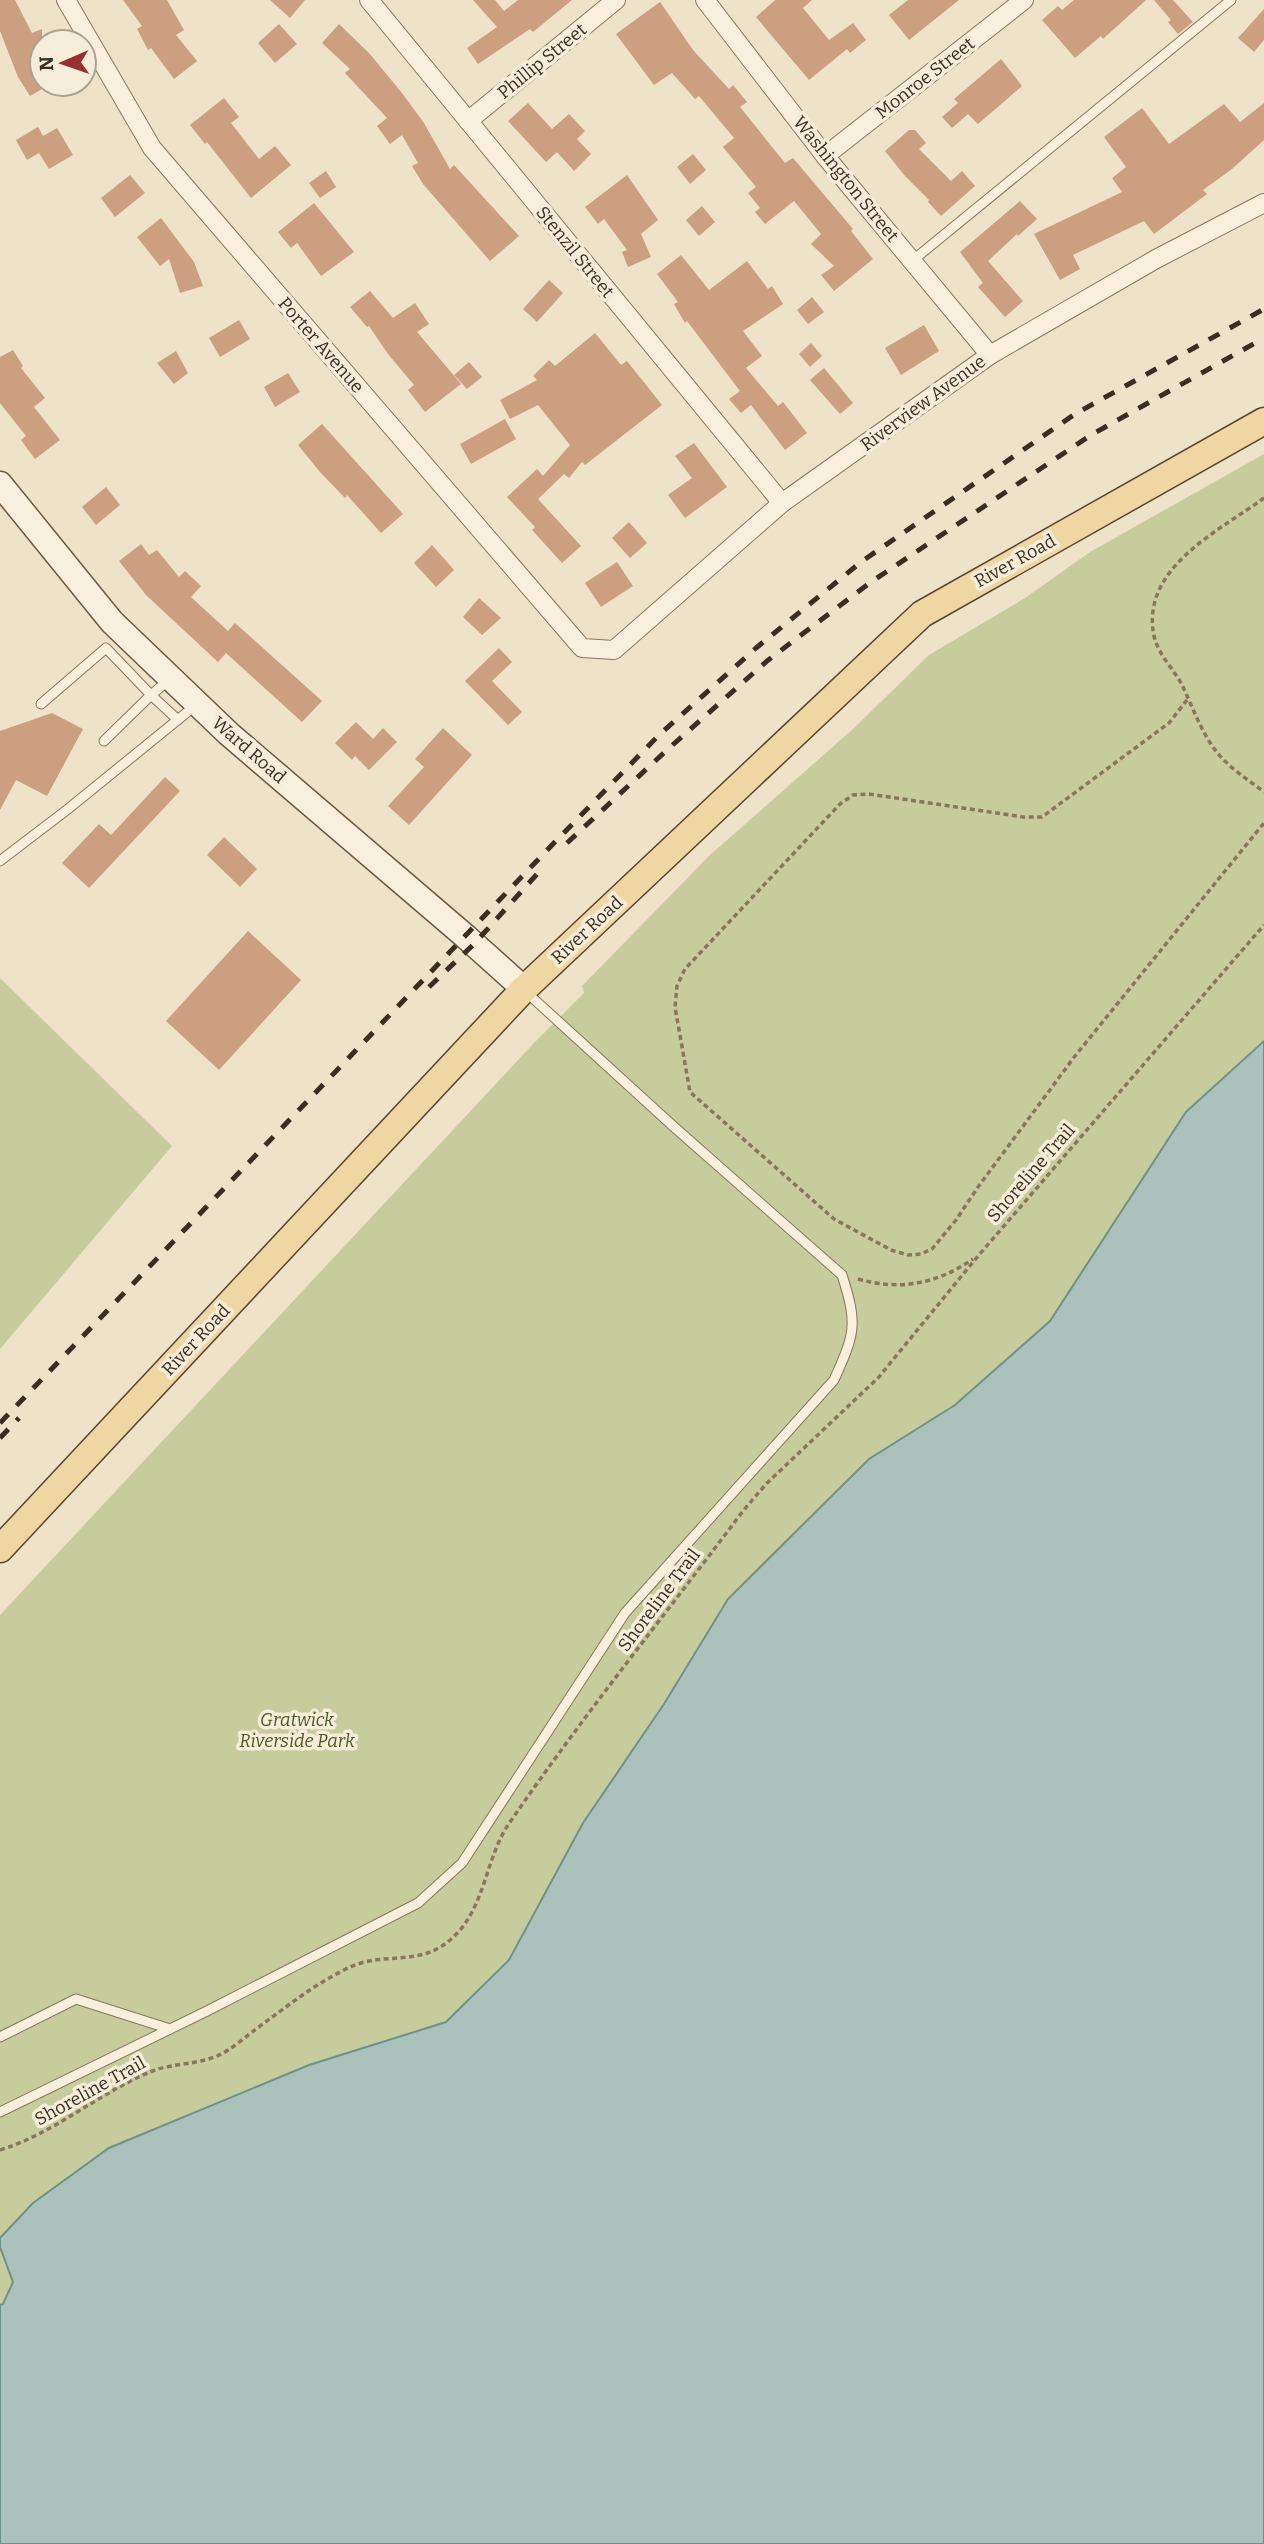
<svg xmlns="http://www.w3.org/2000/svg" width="1264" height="2544" font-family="Bitter,serif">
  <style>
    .green { fill: #c7cc9d }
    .water { fill: #aac2bb; stroke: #709189; stroke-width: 2 }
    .building { fill: #cb9f80 }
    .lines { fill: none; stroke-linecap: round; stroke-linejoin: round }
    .lane-casing { stroke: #8a755e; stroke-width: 11 }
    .street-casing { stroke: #8a755e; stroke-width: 20 }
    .secondary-casing { stroke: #6c5741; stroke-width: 27 }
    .primary-casing { stroke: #594432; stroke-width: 29 }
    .path { stroke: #8a755e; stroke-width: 3.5; stroke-dasharray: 5 3.5; stroke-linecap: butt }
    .lane { stroke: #f8f0dd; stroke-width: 9 }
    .street { stroke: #f8f0dd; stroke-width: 18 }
    .secondary { stroke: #f8f0dd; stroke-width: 24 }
    .primary { stroke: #efd7a3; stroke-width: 26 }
    .rail { stroke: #3b2e21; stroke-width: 5; stroke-dasharray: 12 12; stroke-linecap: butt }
    .labels { text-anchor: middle; stroke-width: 7; stroke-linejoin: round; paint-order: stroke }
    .street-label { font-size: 18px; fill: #3b2e21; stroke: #f5edd9 }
    .park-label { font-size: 18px; font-style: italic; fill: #4b5728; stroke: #f5edd9 }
  </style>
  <rect width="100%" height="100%" fill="#eee3c9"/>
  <!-- green -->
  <g class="green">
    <polygon points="1264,454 1264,1041 1186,1112 1050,1321 955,1405 869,1459 728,1599 664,1704 583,1823 509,1960 446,2022 309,2065 109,2148 33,2203 0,2238 0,1615 534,1043 584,993 582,986 710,855 853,729 929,655 1025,598 1090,552"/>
    <polygon points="0,978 172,1146 0,1349"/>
    <polygon points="0,2247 13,2282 3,2305 0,2305"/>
  </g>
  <!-- water -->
  <polygon class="water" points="1264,1041 1264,2544 0,2544 0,2305 3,2304 13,2282 0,2247 0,2238 33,2203 109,2148 309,2065 446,2022 509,1960 583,1823 664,1704 728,1599 869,1459 955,1405 1050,1321 1186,1112"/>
  <!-- building -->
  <g class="building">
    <polygon points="0,0 15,0 32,33 42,29 42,89 30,96 18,77 0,31"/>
    <polygon points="123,0 167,0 184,30 176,35 197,61 174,79 151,48 148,50 137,29 142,26"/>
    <polygon points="270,0 305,0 290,18"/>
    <polygon points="473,0 495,0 504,11 518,0 572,0 533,32 530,29 478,64 467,48 497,27"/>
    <polygon points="775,0 812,0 803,8 829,40 853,23 866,40 850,53 847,49 809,80 756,17"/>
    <polygon points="908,0 959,0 909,40 889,15"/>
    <polygon points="1074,0 1146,0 1103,39 1101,36 1075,58 1042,20 1058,6 1062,10"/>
    <polygon points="1154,0 1173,0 1193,22 1178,34 1168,22 1171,20"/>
    <polygon points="660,2 693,50 729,89 733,85 747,102 740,107 785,163 793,158 853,229 851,231 873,259 834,291 821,275 834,266 811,244 821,234 794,201 765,224 755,212 760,208 748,193 756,187 723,147 734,138 699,96 695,99 672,73 654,85 616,34"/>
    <polygon points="1264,9 1264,40 1254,52 1238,38"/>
    <polygon points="279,24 297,44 275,63 258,43"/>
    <polygon points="339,24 369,53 402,93 424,123 450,169 454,165 519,236 490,261 423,184 412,166 418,163 402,135 390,144 377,126 387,118 345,73 350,69 322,43"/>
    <polygon points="1001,59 1022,86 978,124 968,114 952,128 942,117 958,103 954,99"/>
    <polygon points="224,98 239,117 231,123 259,159 275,146 291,165 251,198 207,142 205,144 190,125"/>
    <polygon points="528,103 552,129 569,114 585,131 577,139 591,154 574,171 557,152 546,162 508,121"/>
    <polygon points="1264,103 1264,140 1232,169 1203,190 1207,194 1154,234 1144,221 1073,255 1080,269 1060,280 1034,234 1122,192 1112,178 1126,167 1104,137 1142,108 1169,144 1224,104 1240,122"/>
    <polygon points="38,127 43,136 57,128 73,155 49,169 39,153 27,160 16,140"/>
    <polygon points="909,130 915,130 926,143 919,149 951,181 962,171 975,186 941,216 928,202 929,200 905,176 885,151"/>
    <polygon points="693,154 706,170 690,184 677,167"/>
    <polygon points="326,171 336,187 320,198 309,183"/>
    <polygon points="130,175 145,193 115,217 101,198"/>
    <polygon points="627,175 658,220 641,234 651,257 628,267 622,252 627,250 604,219 598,224 585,207"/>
    <polygon points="1020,201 1037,219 1018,236 1017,234 988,261 1023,301 1005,317 978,287 983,283 960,252"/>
    <polygon points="314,203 354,252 321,276 297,243 291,248 278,232"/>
    <polygon points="702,206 715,222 699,236 686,220"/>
    <polygon points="161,218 194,262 203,286 180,293 169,259 160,266 137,237"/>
    <polygon points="681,255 709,290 747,261 768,289 772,286 783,304 743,331 762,356 746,368 778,406 783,402 807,433 785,450 751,405 741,413 729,399 740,391 687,321 685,323 674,304 678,302 657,274"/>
    <polygon points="549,280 563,293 537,322 523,309"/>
    <polygon points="370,291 393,318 415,303 429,324 417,332 461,384 425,412 408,390 414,385 388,354 369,326 367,327 350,307"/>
    <polygon points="812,297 824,312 808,324 797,310"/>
    <polygon points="239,320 250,339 220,357 209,338"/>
    <polygon points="924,325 939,351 901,375 885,348"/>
    <polygon points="595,333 621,365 627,361 662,405 585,465 582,462 569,478 564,474 538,499 581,546 562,563 532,530 535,527 507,497 537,469 543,476 570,445 538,405 510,419 500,400 537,380 533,376 549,360 555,366"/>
    <polygon points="811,343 822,356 810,367 799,354"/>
    <polygon points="13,350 23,366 21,368 45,398 34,407 60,440 35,459 21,440 26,436 0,403 0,357"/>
    <polygon points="176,351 188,373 174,384 157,363"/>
    <polygon points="469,362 482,377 467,389 454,375"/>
    <polygon points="824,368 853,403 840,414 810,380"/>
    <polygon points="288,373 300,392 275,407 264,387"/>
    <polygon points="505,419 516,439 471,464 460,444"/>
    <polygon points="322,424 403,514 381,533 347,495 345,498 320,472 298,445"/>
    <polygon points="694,443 727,487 685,518 668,495 692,478 675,456"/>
    <polygon points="106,487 120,505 96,525 82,507"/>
    <polygon points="629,522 647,543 630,558 612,538"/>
    <polygon points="141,544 149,555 157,550 179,577 185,571 201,586 191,597 228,631 235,623 322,701 302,722 226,653 218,662 146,595 119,561"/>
    <polygon points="432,545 454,570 436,587 414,563"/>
    <polygon points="617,562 633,586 601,607 585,583"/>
    <polygon points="479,598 501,618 482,635 463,617"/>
    <polygon points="499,648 512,662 492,681 522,712 508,725 465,681"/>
    <polygon points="52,713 83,729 47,796 16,780 0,810 0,731"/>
    <polygon points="356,722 373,739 383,728 397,742 369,770 355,756 352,760 335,743"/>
    <polygon points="443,728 472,755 409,825 388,806 424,767 415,759"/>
    <polygon points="165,777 180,791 89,888 62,863 99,824 111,835"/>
    <polygon points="224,837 257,869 240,887 207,855"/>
    <polygon points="248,931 301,980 219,1070 166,1021"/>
  </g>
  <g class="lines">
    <defs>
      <g id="lane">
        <polyline points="912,261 1231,0"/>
        <polyline points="170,679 151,695 178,720"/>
        <polyline points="41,704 106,648 151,695 104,741"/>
        <polyline points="0,861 68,809 196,705"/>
        <polyline points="0,2037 76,1999 170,2029"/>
        <path d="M0,2112L207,2011L418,1903L462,1863L625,1613L834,1380C855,1333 858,1325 842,1275L673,1126L525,991"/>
      </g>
      <g id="street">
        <polyline points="66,0 152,148 582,648 614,650 782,503 990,355 1156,259 1264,203"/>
        <polyline points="369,0 782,503"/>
        <polyline points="705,0 825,156 990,355"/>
        <polyline points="468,121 616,0"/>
        <polyline points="825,156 1024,0"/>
      </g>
      <polyline id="secondary" points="0,484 112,622 229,734 465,936 524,989"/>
      <polyline id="primary" points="0,1549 524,989 922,614 1264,421"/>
    </defs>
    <!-- lane casing -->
    <use href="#lane" class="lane-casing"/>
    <!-- street casing -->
    <use href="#street" class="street-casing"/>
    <!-- secondary casing -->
    <use href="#secondary" class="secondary-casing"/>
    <!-- primary casing -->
    <use href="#primary" class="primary-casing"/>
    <!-- path -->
    <g class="path">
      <path d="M1264,498C1219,531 1140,568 1154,636C1158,654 1172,667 1181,683C1194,709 1204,742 1226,762C1237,773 1251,782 1264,792"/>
      <polyline points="1187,700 1169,723 1042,817 1023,817 869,794 853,795 840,804 685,969 677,986 675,1007 690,1092 834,1219 891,1250 908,1255 921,1254 932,1249 956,1220 978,1187 1075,1056 1264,823"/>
      <path d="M858,1279C900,1291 937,1284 973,1259"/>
      <path d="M0,2150C55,2133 97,2094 150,2072C171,2063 196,2065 217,2056C231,2050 244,2038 256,2029C285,2008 312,1986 344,1970C386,1947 423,1973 460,1930C485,1901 487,1857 508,1825C582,1717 665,1615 743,1511L766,1484L878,1378L978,1256L1264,925"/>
    </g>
    <!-- lane -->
    <use href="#lane" class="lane"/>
    <!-- street -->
    <use href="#street" class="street"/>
    <!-- secondary -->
    <use href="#secondary" class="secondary"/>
    <!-- primary -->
    <use href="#primary" class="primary"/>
    <!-- rail -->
    <g class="rail">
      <polyline points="567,843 668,749 767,661 871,582 1091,435 1264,338"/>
      <polyline points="429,987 474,944 538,873"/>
      <polyline points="0,1423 552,845 659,735 756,648 861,562 1075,414 1264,309"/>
      <polyline points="0,1438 19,1418"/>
    </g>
  </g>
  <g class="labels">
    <!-- street labels -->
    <g class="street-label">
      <text transform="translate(542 61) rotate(-39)" y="6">Phillip Street</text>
      <text transform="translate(925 78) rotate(-38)" y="6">Monroe Street</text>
      <text transform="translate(846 179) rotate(51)" y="6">Washington Street</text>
      <text transform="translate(575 252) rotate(51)" y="6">Stenzil Street</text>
      <text transform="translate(321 345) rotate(49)" y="6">Porter Avenue</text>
      <text transform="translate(923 403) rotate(-36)" y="6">Riverview Avenue</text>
      <text transform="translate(1015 561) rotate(-29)" y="6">River Road</text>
      <text transform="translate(249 750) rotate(41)" y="6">Ward Road</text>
      <text transform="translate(587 930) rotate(-43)" y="6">River Road</text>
      <text transform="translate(1031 1173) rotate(-49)" y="6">Shoreline Trail</text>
      <text transform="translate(196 1340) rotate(-47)" y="6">River Road</text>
      <text transform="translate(659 1600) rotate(-53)" y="6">Shoreline Trail</text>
      <text transform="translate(90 2091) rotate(-29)" y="6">Shoreline Trail</text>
    </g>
    <!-- park labels -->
    <g class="park-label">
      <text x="297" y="1726">Gratwick<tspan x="297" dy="21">Riverside Park</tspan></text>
    </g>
  </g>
  <!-- north arrow -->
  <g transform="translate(63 63) rotate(268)"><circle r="33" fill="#f5edd9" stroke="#aba18f" stroke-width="2"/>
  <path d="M0-5L12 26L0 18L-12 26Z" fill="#982f30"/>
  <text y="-10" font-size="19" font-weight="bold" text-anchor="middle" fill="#3b2e21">N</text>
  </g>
</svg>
